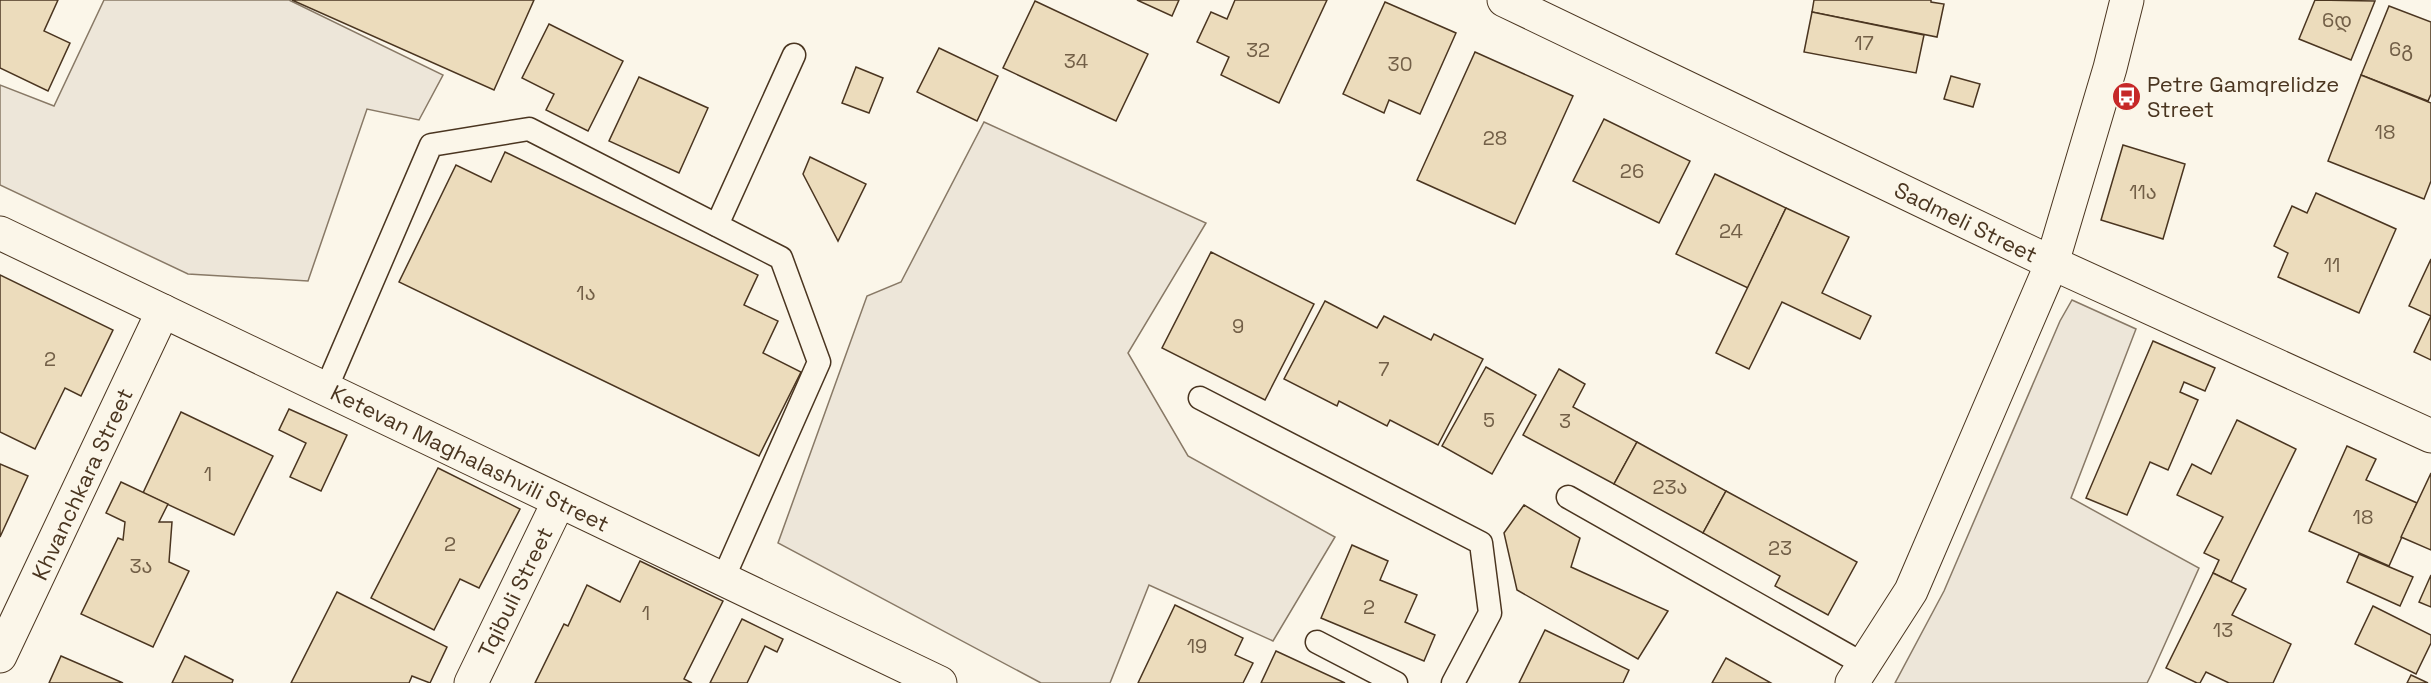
<svg xmlns="http://www.w3.org/2000/svg" width="2431" height="683" font-family="'Space Grotesk','Noto Sans Georgian',sans-serif">
  <style>
    .green { fill: #ede6d9; stroke: #887966; stroke-width: 1.5 }
    .building { fill: #ecdcbc; stroke: #4a3520; stroke-width: 1.5 }
    .lines { fill: none; stroke-linecap: round; stroke-linejoin: round }
    .lane-casing { stroke: #4a3520; stroke-width: 25 }
    .street-casing { stroke: #4a3520; stroke-width: 35 }
    .secondary-casing { stroke: #4a3520; stroke-width: 35 }
    .lane { stroke: #fbf6e9; stroke-width: 22 }
    .street { stroke: #fbf6e9; stroke-width: 33 }
    .secondary { stroke: #fbf6e9; stroke-width: 33 }
    .labels { text-anchor: middle; stroke-width: 4.5; stroke-linejoin: round; paint-order: stroke }
    .number-label { font-size: 20px; fill: #725f47 }
    .poi-label { font-size: 22px; fill: #4a3520; stroke: #fbf6e9; text-anchor: start }
    .street-label { font-size: 22px; fill: #4a3520; stroke: #fbf6e9 }
  </style>
  <rect width="100%" height="100%" fill="#fbf6e9"/>
  <!-- green -->
  <g class="green">
    <polygon points="104,0 289,0 443,75 419,120 367,109 308,281 188,274 0,185 0,85 54,106"/>
    <polygon points="984,122 1206,223 1128,353 1188,456 1335,537 1273,641 1149,585 1110,683 1041,683 778,543 867,296 901,282"/>
    <polygon points="2072,300 2136,329 2071,498 2199,568 2151,675 2147,683 1895,683 1944,591 2060,321"/>
  </g>
  <!-- building -->
  <g class="building">
    <polygon points="0,0 58,0 44,31 70,43 48,91 0,68"/>
    <polygon points="292,0 534,0 494,90"/>
    <polygon points="1137,0 1179,0 1172,16"/>
    <polygon points="1235,0 1327,0 1279,103 1221,75 1229,57 1197,42 1211,12 1227,19"/>
    <polygon points="1814,0 1931,0 1931,2 1944,4 1937,37 1812,12"/>
    <polygon points="2315,0 2375,1 2351,60 2299,39"/>
    <polygon points="1035,1 1148,54 1116,121 1003,68"/>
    <polygon points="1385,2 1456,33 1420,114 1389,100 1384,113 1343,94"/>
    <polygon points="2389,6 2431,22 2431,94 2428,101 2361,75"/>
    <polygon points="1812,12 1924,35 1916,73 1804,52"/>
    <polygon points="549,24 623,61 588,131 546,110 554,94 522,78"/>
    <polygon points="939,48 998,76 977,121 917,92"/>
    <polygon points="1475,52 1573,96 1515,224 1417,180"/>
    <polygon points="856,67 883,78 869,113 842,103"/>
    <polygon points="2361,75 2431,103 2431,181 2424,199 2328,161"/>
    <polygon points="1951,76 1980,84 1973,107 1944,99"/>
    <polygon points="639,77 708,108 679,173 609,141"/>
    <polygon points="1604,119 1690,161 1659,223 1573,181"/>
    <polygon points="2123,145 2185,164 2163,239 2101,220"/>
    <polygon points="505,152 758,275 744,305 778,321 763,353 801,372 759,456 399,282 456,165 491,182"/>
    <polygon points="810,157 866,184 838,241 803,174"/>
    <polygon points="1715,174 1786,208 1748,288 1676,254"/>
    <polygon points="2316,193 2396,229 2359,313 2278,277 2288,253 2274,246 2292,206 2307,213"/>
    <polygon points="1786,208 1849,237 1822,293 1871,316 1860,339 1782,302 1749,369 1716,353"/>
    <polygon points="1211,252 1314,304 1265,400 1162,348"/>
    <polygon points="2431,259 2431,360 2414,352 2431,316 2409,306"/>
    <polygon points="0,275 113,330 81,396 65,388 35,449 0,432"/>
    <polygon points="1325,301 1377,328 1384,316 1431,340 1434,334 1483,359 1438,445 1390,420 1387,426 1339,401 1337,406 1284,379"/>
    <polygon points="2153,341 2215,368 2205,391 2184,382 2180,392 2198,400 2168,470 2150,462 2127,515 2086,498"/>
    <polygon points="1486,367 1536,395 1492,474 1442,446"/>
    <polygon points="1559,369 1585,384 1573,407 1637,442 1614,484 1523,435"/>
    <polygon points="289,409 347,435 321,491 290,477 306,443 279,430"/>
    <polygon points="181,412 273,456 234,535 143,493"/>
    <polygon points="2237,420 2296,449 2231,582 2213,573 2219,560 2204,553 2223,517 2177,495 2192,464 2211,474"/>
    <polygon points="1637,442 1726,491 1703,533 1614,484"/>
    <polygon points="2347,446 2376,459 2366,480 2417,503 2389,566 2309,531"/>
    <polygon points="0,464 28,476 0,537"/>
    <polygon points="438,468 520,509 479,588 460,579 434,630 371,598"/>
    <polygon points="2431,473 2431,550 2401,537"/>
    <polygon points="121,482 168,504 159,522 172,522 169,562 189,571 153,647 81,614 118,538 123,540 125,522 106,513"/>
    <polygon points="1726,491 1857,562 1828,615 1775,586 1780,576 1703,533"/>
    <polygon points="1524,505 1580,538 1571,567 1668,611 1638,659 1517,590 1504,533"/>
    <polygon points="1352,545 1388,561 1380,580 1417,595 1405,622 1435,635 1424,661 1321,618"/>
    <polygon points="2359,554 2413,577 2400,606 2347,582"/>
    <polygon points="640,561 723,601 684,679 692,683 535,683 564,624 568,626 587,585 620,602"/>
    <polygon points="2213,573 2246,589 2232,615 2291,644 2273,683 2229,683 2206,672 2200,683 2197,683 2166,668"/>
    <polygon points="2431,575 2431,607 2419,602"/>
    <polygon points="337,592 447,647 430,683 412,676 409,683 291,683"/>
    <polygon points="1175,605 1243,638 1235,655 1253,663 1243,683 1138,683"/>
    <polygon points="2373,606 2431,635 2431,643 2416,674 2355,644"/>
    <polygon points="742,619 783,639 777,652 765,646 747,683 710,683"/>
    <polygon points="1545,630 1629,670 1623,683 1519,683"/>
    <polygon points="1276,651 1345,683 1261,683"/>
    <polygon points="61,656 123,683 49,683"/>
    <polygon points="185,656 233,680 232,683 172,683"/>
    <polygon points="1726,658 1771,683 1712,683"/>
    <polygon points="2411,675 2428,683 2407,683"/>
  </g>
  <g class="lines">
    <defs>
      <g id="lane">
        <polyline points="717,225 794,55"/>
        <polyline points="326,389 431,145 529,129 781,258 819,362 723,579"/>
        <polyline points="1200,398 1481,543 1490,613 1453,683"/>
        <polyline points="1568,497 1863,664"/>
        <polyline points="1317,642 1396,683"/>
      </g>
      <g id="street">
        <polyline points="1504,0 2052,263 2431,436"/>
        <polyline points="0,233 940,683"/>
        <polyline points="0,656 163,311"/>
        <polyline points="471,683 559,501"/>
      </g>
      <polyline id="secondary" points="1852,683 1911,591 2052,263 2110,68 2127,0"/>
    </defs>
    <!-- lane casing -->
    <use href="#lane" class="lane-casing"/>
    <!-- street casing -->
    <use href="#street" class="street-casing"/>
    <!-- secondary casing -->
    <use href="#secondary" class="secondary-casing"/>
    <!-- lane -->
    <use href="#lane" class="lane"/>
    <!-- street -->
    <use href="#street" class="street"/>
    <!-- secondary -->
    <use href="#secondary" class="secondary"/>
  </g>
  <!-- icons -->
  <defs>
    <symbol id="bus-disc" viewBox="-11 -11 22 22"><circle r="9.5" fill="#c62828" stroke="#fbf6e9"/><path d="M-5-6H5V4H4V6H2V4H-2V6H-4V4H-5ZM-3.5-4V0h7V-4ZM-3.5 1.2v1.5H-2V1.2ZM2 1.2v1.5H3.5V1.2Z" fill="#fff"/></symbol>
  </defs>
  <g fill-rule="evenodd">
    <use href="#bus-disc" x="2110" y="80" width="33" height="33"/>
  </g>
  <g class="labels">
    <!-- number labels -->
    <g class="number-label">
      <text x="2337" y="27">6დ</text>
      <text x="1864" y="50">17</text>
      <text x="2401" y="56">6გ</text>
      <text x="1258" y="57">32</text>
      <text x="1076" y="68">34</text>
      <text x="1400" y="71">30</text>
      <text x="2385" y="139">18</text>
      <text x="1495" y="145">28</text>
      <text x="1632" y="178">26</text>
      <text x="2143" y="199">11ა</text>
      <text x="1731" y="238">24</text>
      <text x="2332" y="272">11</text>
      <text x="586" y="300">1ა</text>
      <text x="1238" y="333">9</text>
      <text x="50" y="366">2</text>
      <text x="1384" y="376">7</text>
      <text x="1489" y="427">5</text>
      <text x="1565" y="428">3</text>
      <text x="208" y="481">1</text>
      <text x="1670" y="494">23ა</text>
      <text x="2363" y="524">18</text>
      <text x="450" y="551">2</text>
      <text x="1780" y="555">23</text>
      <text x="141" y="573">3ა</text>
      <text x="1369" y="614">2</text>
      <text x="646" y="620">1</text>
      <text x="2223" y="637">13</text>
      <text x="1197" y="653">19</text>
    </g>
    <!-- poi labels -->
    <g class="poi-label">
      <text x="2147" y="92">Petre Gamqrelidze<tspan x="2147" dy="25">Street</tspan></text>
    </g>
    <!-- street labels -->
    <g class="street-label">
      <text transform="translate(1966 222) rotate(26)" y="8">Sadmeli Street</text>
      <text transform="translate(470 458) rotate(26)" y="8">Ketevan Maghalashvili Street</text>
      <text transform="translate(82 484) rotate(-65)" y="8">Khvanchkara Street</text>
      <text transform="translate(515 592) rotate(-64)" y="8">Tqibuli Street</text>
    </g>
  </g>
</svg>
